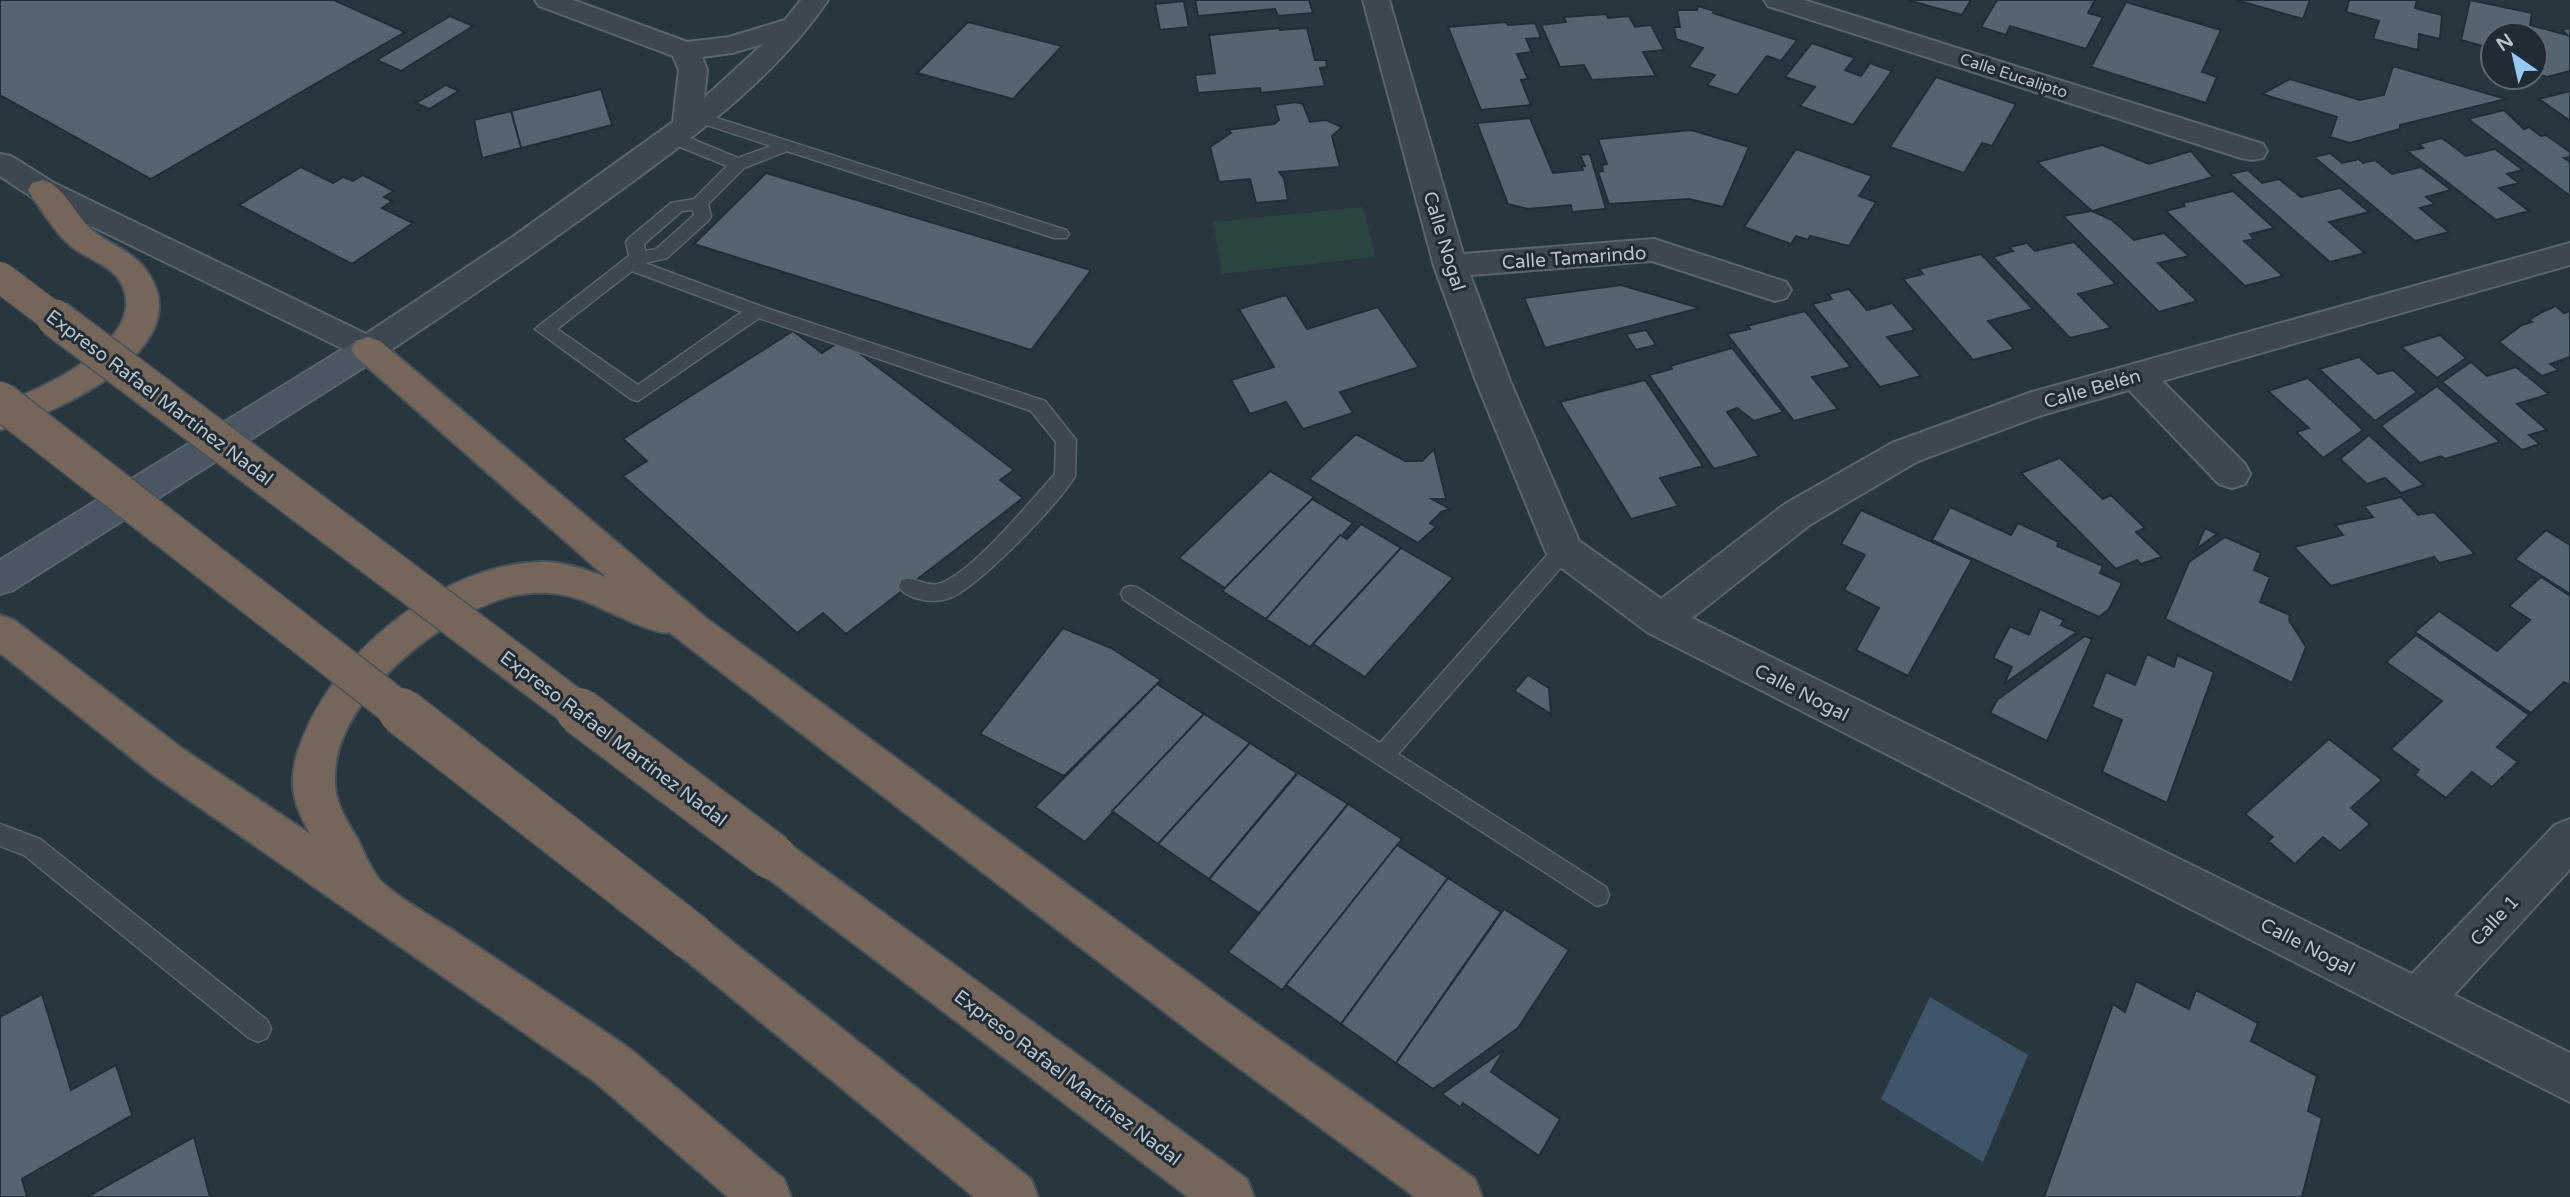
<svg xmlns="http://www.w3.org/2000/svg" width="2570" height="1197" font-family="'Varela Round',sans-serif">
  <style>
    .green { fill: #2b4341 }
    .water { fill: #3f5668 }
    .building { fill: #566470; stroke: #222e37; stroke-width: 2 }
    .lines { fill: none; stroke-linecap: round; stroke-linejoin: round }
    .service-casing { stroke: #59656d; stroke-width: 3 }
    .minor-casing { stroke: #59656d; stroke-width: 4 }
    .tertiary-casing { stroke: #59656d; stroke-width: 4 }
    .secondary-casing { stroke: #59656d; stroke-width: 4 }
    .motorway-casing { stroke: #46525a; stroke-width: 4 }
    .service { fill: #3c4750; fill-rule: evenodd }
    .minor { fill: #3c4750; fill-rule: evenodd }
    .tertiary { fill: #3c4750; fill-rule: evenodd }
    .secondary { fill: #4a5763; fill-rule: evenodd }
    .motorway { fill: #756659; fill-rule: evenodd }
    .motorway-bridge-far2-casing { stroke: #46525a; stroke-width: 32; stroke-linecap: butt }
    .motorway-bridge-far1-casing { stroke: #46525a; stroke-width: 40; stroke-linecap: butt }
    .motorway-bridge-casing { stroke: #46525a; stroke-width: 49; stroke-linecap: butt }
    .motorway-bridge-far2 { stroke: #756659; stroke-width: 30 }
    .motorway-bridge-far1 { stroke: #756659; stroke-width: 37 }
    .motorway-bridge { stroke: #756659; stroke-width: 46 }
    .labels { text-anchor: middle; stroke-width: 6; stroke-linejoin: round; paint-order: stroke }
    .far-street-label { font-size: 16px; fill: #b8c2ca; stroke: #202c35 }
    .street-label { font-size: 19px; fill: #b8c2ca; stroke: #202c35 }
  </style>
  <rect width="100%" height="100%" fill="#283640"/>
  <!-- green -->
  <polygon class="green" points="1363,207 1376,257 1222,274 1213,222"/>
  <!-- water -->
  <polygon class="water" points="1930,997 2028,1055 1983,1162 1881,1099"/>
  <!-- building -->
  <g class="building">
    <polygon points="0,0 334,0 405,32 151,179 0,95"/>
    <polygon points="1195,0 1309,0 1313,13 1278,16 1275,9 1198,16"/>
    <polygon points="1907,0 1971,0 1962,15"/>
    <polygon points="1997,0 2095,0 2088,13 2103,17 2086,49 2010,26 2006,35 1981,27"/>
    <polygon points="2236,0 2310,0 2303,19"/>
    <polygon points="2349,0 2417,0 2415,8 2442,15 2440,39 2419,34 2418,50 2373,39 2379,21 2346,12"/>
    <polygon points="2470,0 2532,13 2530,25 2567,35 2562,30 2570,28 2570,71 2547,77 2535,73 2535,35 2493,35 2493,49 2461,40"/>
    <polygon points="1184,1 1189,27 1160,30 1155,4"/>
    <polygon points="2126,2 2221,30 2202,72 2217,77 2206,103 2091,67"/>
    <polygon points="1698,6 1715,11 1713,13 1797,40 1781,61 1767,56 1737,95 1707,85 1715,75 1689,67 1703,48 1676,39 1674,27 1680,27 1677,10 1697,10"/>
    <polygon points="1606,14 1608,18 1629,16 1635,27 1651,25 1664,50 1643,52 1656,76 1592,80 1584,65 1560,67 1541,25 1566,22 1564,17"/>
    <polygon points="450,16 473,26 401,71 377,60"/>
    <polygon points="968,22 1062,46 1013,99 917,73"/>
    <polygon points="1506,22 1508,25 1535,23 1541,38 1526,39 1532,52 1517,54 1528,79 1521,80 1531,105 1481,110 1448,27"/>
    <polygon points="1280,28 1280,30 1307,28 1315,60 1326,60 1327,67 1320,68 1325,86 1261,93 1260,88 1198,93 1195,75 1215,73 1209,35"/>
    <polygon points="1812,43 1855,58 1845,70 1861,76 1870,63 1892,71 1853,125 1800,106 1815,87 1785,77"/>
    <polygon points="2393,66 2506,99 2400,125 2400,129 2350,143 2330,137 2337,117 2262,94 2290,79 2360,100 2384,95"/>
    <polygon points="1936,77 2016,104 1992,146 1982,143 1964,173 1890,147"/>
    <polygon points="446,85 459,91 429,109 416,103"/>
    <polygon points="601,89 612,125 521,148 511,111"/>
    <polygon points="2570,91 2570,121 2539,99"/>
    <polygon points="1296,102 1303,104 1310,122 1326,120 1342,127 1332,136 1340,167 1279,172 1284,178 1288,200 1256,203 1250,179 1219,182 1210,147 1231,133 1227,130 1274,124 1279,120 1275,105"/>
    <polygon points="2504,110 2524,129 2529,127 2541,136 2546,135 2570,152 2570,157 2564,158 2570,162 2570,196 2468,119"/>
    <polygon points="511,111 521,148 482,158 474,120"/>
    <polygon points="1530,118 1553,173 1583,170 1581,166 1585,166 1580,155 1590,154 1606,209 1572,212 1571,205 1528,209 1508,204 1477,123"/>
    <polygon points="1691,130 1749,147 1723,207 1689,199 1609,204 1598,172 1603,171 1602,165 1607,164 1598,139"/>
    <polygon points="2442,138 2466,156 2495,149 2523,170 2507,174 2519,183 2499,188 2529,211 2496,220 2407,151 2423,148 2419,144"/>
    <polygon points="2102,145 2149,164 2191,151 2213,177 2092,211 2037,162"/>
    <polygon points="1796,149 1872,176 1859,196 1876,202 1849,246 1810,236 1808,240 1796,236 1791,244 1744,227"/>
    <polygon points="2330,153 2342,163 2359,159 2363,163 2375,160 2392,174 2421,167 2451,190 2426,197 2435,204 2420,208 2449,232 2415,241 2314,157"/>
    <polygon points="301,167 333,183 343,177 353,181 363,175 394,191 384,197 392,201 382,208 413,223 352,264 239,205"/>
    <polygon points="2248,170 2262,183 2279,179 2301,197 2340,188 2369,212 2329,222 2365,253 2330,262 2230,174"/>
    <polygon points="766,173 1091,270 1031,350 694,244"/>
    <polygon points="2233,191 2274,228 2250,234 2254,239 2244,241 2283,276 2245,286 2166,211 2185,206 2183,203"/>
    <polygon points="2092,211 2112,220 2134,240 2164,233 2189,256 2158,263 2197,301 2159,312 2063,216"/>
    <polygon points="2074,242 2116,284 2078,294 2111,328 2070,338 1993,257 2013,251 2009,247 2027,243 2035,251"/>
    <polygon points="1981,254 2033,309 1988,321 2014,349 1973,360 1903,279 1923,274 1919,269"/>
    <polygon points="1621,285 1700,308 1545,348 1524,298"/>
    <polygon points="1849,289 1867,310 1892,303 1915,330 1887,337 1921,376 1880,387 1812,304 1832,299 1828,294"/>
    <polygon points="1286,295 1307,329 1378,307 1419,367 1340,392 1353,413 1303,429 1286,402 1250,414 1231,380 1274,367 1239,309"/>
    <polygon points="2556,306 2564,313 2570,311 2570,357 2550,364 2559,370 2542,376 2499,342 2522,325 2532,322 2529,320 2542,312"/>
    <polygon points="1805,311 1851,367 1812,377 1838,409 1794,421 1727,334 1750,329 1747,326"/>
    <polygon points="1646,330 1656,345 1636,350 1626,334"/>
    <polygon points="793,331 822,353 842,340 1014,470 1000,480 1023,498 846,634 823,613 797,633 623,476 647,461 623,439"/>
    <polygon points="2440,335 2466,358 2437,378 2401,347"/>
    <polygon points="1732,348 1783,412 1754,421 1737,408 1727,412 1759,456 1714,469 1649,375 1672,369 1670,366"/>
    <polygon points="2359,357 2378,374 2393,370 2417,392 2375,421 2319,369"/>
    <polygon points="2471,362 2487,376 2516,367 2549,394 2517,404 2547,430 2529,435 2540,444 2522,450 2442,382"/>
    <polygon points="2308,378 2363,430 2323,458 2296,432 2309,428 2268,391"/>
    <polygon points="1645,380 1703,466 1660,478 1678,506 1631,519 1560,402"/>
    <polygon points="2437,386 2500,442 2445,459 2441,456 2420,463 2381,426"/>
    <polygon points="1356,434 1405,461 1422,461 1434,449 1446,499 1432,499 1450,509 1441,512 1430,523 1436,527 1418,543 1309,479"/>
    <polygon points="2369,435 2424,485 2401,493 2385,478 2367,484 2340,459"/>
    <polygon points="2060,458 2103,499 2111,495 2145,528 2136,532 2162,557 2141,564 2137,560 2116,569 2021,473"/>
    <polygon points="1270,471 1314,497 1225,588 1179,558"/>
    <polygon points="2401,497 2418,515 2434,512 2475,554 2439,563 2434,557 2331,586 2294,547 2343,535 2335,525 2373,517 2364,506"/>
    <polygon points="1312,499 1353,523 1266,619 1222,591"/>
    <polygon points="1950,507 2011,535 2018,523 2059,542 2057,546 2103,566 2100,573 2122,583 2109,609 2099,617 1932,540"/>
    <polygon points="1861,510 1972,560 1908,676 1856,650 1879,608 1844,590 1865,555 1841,544"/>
    <polygon points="1361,524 1401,548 1310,647 1266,619 1340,535 1347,539"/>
    <polygon points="2205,528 2217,534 2196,549"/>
    <polygon points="2546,530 2570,545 2570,594 2515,559"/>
    <polygon points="2225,537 2261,553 2254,570 2270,577 2260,602 2290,615 2289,620 2306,647 2292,683 2165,619 2189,562"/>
    <polygon points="1401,548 1453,578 1365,677 1313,644"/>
    <polygon points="2541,577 2570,596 2570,685 2564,682 2531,713 2415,632 2439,611 2497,651 2530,620 2509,606"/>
    <polygon points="2040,609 2064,620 2061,625 2077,632 2004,684 2012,667 1993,658 2010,626 2029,635"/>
    <polygon points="1063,628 1111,648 1161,680 1064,776 980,734"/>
    <polygon points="2416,635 2529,715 2497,747 2518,762 2492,787 2472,772 2446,798 2415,775 2419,770 2391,749 2442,701 2386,662"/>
    <polygon points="2085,636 2092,639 2047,741 1990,713 1997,700"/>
    <polygon points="2147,654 2174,667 2177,655 2214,672 2167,803 2102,772 2122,720 2092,707 2106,672 2135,685"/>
    <polygon points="1528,675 1549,688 1551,714 1514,691"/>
    <polygon points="1157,684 1204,714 1085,842 1035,807"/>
    <polygon points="1204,714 1250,743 1158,844 1112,811"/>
    <polygon points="2329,739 2382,780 2351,808 2370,824 2340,851 2323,837 2295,864 2268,841 2273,837 2245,814"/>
    <polygon points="1250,743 1297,773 1209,879 1158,844"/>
    <polygon points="1298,773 1348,804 1259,913 1209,879"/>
    <polygon points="1348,804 1402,839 1282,990 1228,952"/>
    <polygon points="1397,845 1448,878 1341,1024 1286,985"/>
    <polygon points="1448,878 1501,912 1396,1063 1341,1024"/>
    <polygon points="1504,909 1569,950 1518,1028 1433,1089 1396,1063"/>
    <polygon points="2136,981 2189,1009 2196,990 2258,1023 2251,1041 2317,1076 2308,1111 2322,1118 2302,1197 2044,1197 2113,1004 2125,1012"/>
    <polygon points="42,994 71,1090 116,1065 132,1115 22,1179 27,1197 0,1197 0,1017"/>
    <polygon points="1504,1050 1491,1072 1560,1119 1539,1156 1463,1103 1460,1107 1442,1094"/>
    <polygon points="194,1137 210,1197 87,1197"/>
  </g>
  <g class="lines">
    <defs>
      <g id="service">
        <path d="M701,113L1066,230L1069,234L1066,238H1054L787,151L744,168L708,204L711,216L709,220L667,258L645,263L763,307L1045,401L1076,440L1075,476C1060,503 980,585 952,597C940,602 928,602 915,598C908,595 902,593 899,586L902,580C915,576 924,587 938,584C970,576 1031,500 1055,474L1056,442L1031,411L759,318L638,401L631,399L535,329L629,256L626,242L629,238L671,203L694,199L727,166L668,142L666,138L668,134H680L738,158L771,146L695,121L693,118ZM693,210L694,215L656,249L645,251L644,244L682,211ZM632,271L742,312L638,385L557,329Z"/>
        <polygon points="1564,542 1571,544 1574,550 1571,556 1398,754 1606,887 1609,895 1606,903 1597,906 1124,600 1121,594 1124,588 1131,586 1138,588 1380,743 1557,544"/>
        <polygon points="0,824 40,839 267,1020 271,1029 267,1038 258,1042 249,1038 24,855 0,846"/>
      </g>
      <g id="minor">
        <polygon points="1363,0 1389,0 1463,254 1654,239 1786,282 1791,290 1786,298 1775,301 1652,261 1470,275 1510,381 1579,541 1661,599 1785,504 1892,443 2032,392 2570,243 2570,265 2162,381 2245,464 2250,474 2245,484 2232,488 2219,484 2129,390 2042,415 1918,461 1811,524 1692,618 2412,974 2555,825 2570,819 2570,869 2454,995 2570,1053 2570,1102 1647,632 1551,560 1545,550 1476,381 1434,266"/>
        <polygon points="1764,0 1804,0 2263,144 2267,151 2263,158 2252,160 2241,158 1768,6"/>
      </g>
      <path id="tertiary" d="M535,0H573L687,42L729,37L785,20L801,0H828C774,79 697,134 621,190C542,248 462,303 380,357L368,361L32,197L0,176V154L11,156L54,183L366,334L514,236L673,122L679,70L673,56L539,6ZM763,44L704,98L707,70L702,57L732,53Z"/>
      <polygon id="secondary" points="368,337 380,341 385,349 380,357 13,590 0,594 0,560 356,341"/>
      <g id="motorway">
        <path d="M43,180C65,186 76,217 94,232C111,245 133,252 146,270C203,348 56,413 0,430V404C41,390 154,339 120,281C110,265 86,258 72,247C55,233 45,214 32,197L28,190L32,183Z"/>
        <path d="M368,337L380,341L706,618L1243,1014L1475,1179L1482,1197H1415L1209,1046L669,632C655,637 595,603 576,598C547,589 515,592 488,604C424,631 329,708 335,785C336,804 347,822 357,838C364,852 372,874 384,884C404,902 431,916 454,931C511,969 569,1007 626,1046C644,1059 661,1076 679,1090C714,1120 749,1150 784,1179L791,1197H728L595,1082L153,775L0,653V615L14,620L183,749L310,834C302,818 293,802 293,784C292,766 298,749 305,733C341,647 448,562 544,562C565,562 586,570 606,577L356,357L351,349L356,341Z"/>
        <polygon points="773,837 788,843 1247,1179 1254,1197 1188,1197 758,871 751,857 758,843"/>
        <polygon points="693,917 709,923 1031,1179 1038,1197 974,1197 677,953 670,938 677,923"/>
      </g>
    </defs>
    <!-- service casing -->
    <use href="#service" class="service-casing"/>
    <!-- minor casing -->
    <use href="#minor" class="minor-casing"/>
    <!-- tertiary casing -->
    <use href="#tertiary" class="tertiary-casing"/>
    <!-- secondary casing -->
    <use href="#secondary" class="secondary-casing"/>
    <!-- motorway casing -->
    <use href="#motorway" class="motorway-casing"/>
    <!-- service -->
    <use href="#service" class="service"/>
    <!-- minor -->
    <use href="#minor" class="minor"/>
    <!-- tertiary -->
    <use href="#tertiary" class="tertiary"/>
    <!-- secondary -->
    <use href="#secondary" class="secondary"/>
    <!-- motorway -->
    <use href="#motorway" class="motorway"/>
    <defs>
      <polyline id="motorway-bridge-far2" points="0,277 57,320"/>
      <g id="motorway-bridge-far1">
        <polyline points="55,318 581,713"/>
        <polyline points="0,400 403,713"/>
      </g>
      <g id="motorway-bridge">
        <polyline points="401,711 693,938"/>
        <polyline points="579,711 773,857"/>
      </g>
    </defs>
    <!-- motorway-bridge-far2 casing -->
    <use href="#motorway-bridge-far2" class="motorway-bridge-far2-casing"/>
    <!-- motorway-bridge-far1 casing -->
    <use href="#motorway-bridge-far1" class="motorway-bridge-far1-casing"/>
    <!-- motorway-bridge casing -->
    <use href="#motorway-bridge" class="motorway-bridge-casing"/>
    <!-- motorway-bridge-far2 -->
    <use href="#motorway-bridge-far2" class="motorway-bridge-far2"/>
    <!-- motorway-bridge-far1 -->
    <use href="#motorway-bridge-far1" class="motorway-bridge-far1"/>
    <!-- motorway-bridge -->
    <use href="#motorway-bridge" class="motorway-bridge"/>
  </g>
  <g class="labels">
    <!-- far-street labels -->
    <g class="far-street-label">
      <text transform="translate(2014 75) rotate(18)" y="6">Calle Eucalipto</text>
    </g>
    <!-- street labels -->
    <g class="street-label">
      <text transform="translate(1445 241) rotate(73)" y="7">Calle Nogal</text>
      <text transform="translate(1574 257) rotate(-4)" y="7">Calle Tamarindo</text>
      <text transform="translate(2092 388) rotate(-16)" y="7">Calle Belén</text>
      <text transform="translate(160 397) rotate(37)" y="7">Expreso Rafael Martínez Nadal</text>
      <text transform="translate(1802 692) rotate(27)" y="7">Calle Nogal</text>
      <text transform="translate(614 738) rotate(37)" y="7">Expreso Rafael Martínez Nadal</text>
      <text transform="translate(2494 920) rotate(-47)" y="7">Calle 1</text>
      <text transform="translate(2308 946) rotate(27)" y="7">Calle Nogal</text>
      <text transform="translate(1068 1077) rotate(37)" y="7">Expreso Rafael Martínez Nadal</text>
    </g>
  </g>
  <!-- north arrow -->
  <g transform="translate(2514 56) rotate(326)"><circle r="33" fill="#202c35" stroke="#5d6871" stroke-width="2"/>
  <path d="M0-5L12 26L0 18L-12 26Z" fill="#95c7f2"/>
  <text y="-10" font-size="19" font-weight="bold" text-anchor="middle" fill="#b8c2ca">N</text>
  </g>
</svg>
